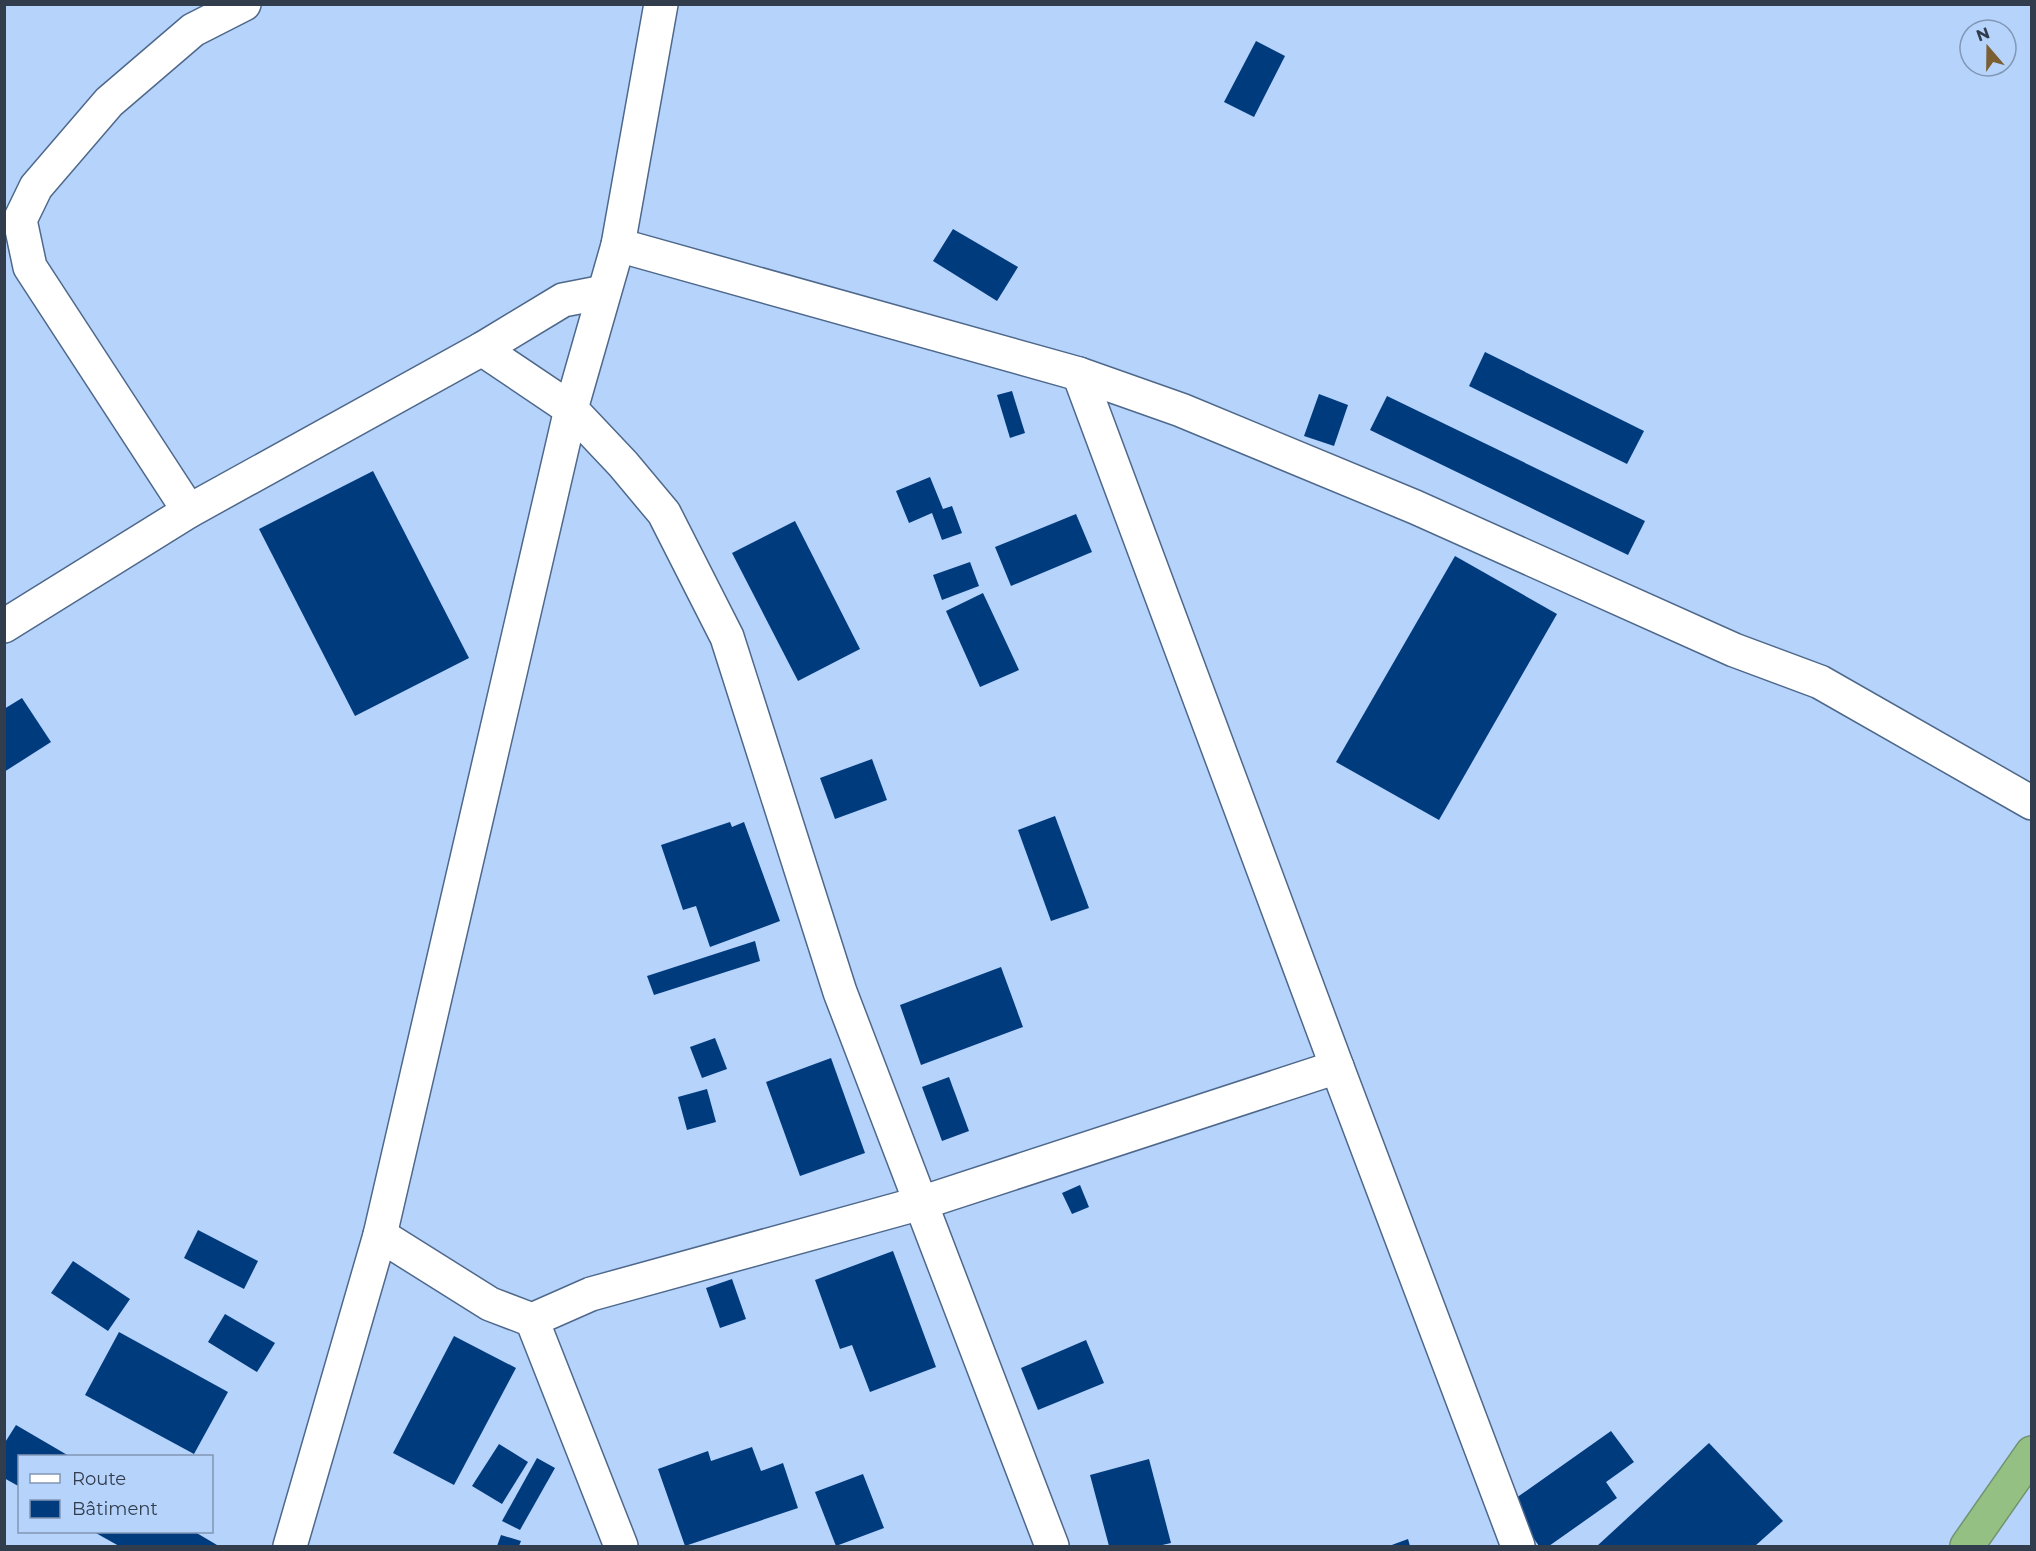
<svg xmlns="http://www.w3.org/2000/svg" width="2036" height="1551" font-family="Montserrat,sans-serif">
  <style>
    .building { fill: #003b7e }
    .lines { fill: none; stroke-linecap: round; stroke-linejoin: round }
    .minor-casing { stroke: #4e688b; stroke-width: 36 }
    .highway-casing { stroke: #729270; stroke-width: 36 }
    .minor { stroke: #fff; stroke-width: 33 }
    .highway { stroke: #95c083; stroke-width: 33 }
  </style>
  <rect width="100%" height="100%" fill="#b6d3fb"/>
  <!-- building -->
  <g class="building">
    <polygon points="1256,41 1285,56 1254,117 1224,102"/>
    <polygon points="953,229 1018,267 997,301 933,261"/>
    <polygon points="1485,352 1644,431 1627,464 1469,386"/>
    <polygon points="1012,391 1025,433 1010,438 997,395"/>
    <polygon points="1319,394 1348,405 1334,446 1304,436"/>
    <polygon points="1387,396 1645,521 1628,555 1370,430"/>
    <polygon points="373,471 469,658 355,716 259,529"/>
    <polygon points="930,477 943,509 952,506 962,533 942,540 932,513 909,523 896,491"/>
    <polygon points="1076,514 1092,552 1011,586 995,547"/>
    <polygon points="795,521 860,649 798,681 732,553"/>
    <polygon points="1455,556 1557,614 1439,820 1336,762"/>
    <polygon points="970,562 979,586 942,600 933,575"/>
    <polygon points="983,593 1019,670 980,687 946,611"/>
    <polygon points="22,698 51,742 4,772 4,709"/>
    <polygon points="872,759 887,800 835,819 820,778"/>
    <polygon points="1055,816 1089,908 1051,921 1018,830"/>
    <polygon points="730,822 732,827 744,822 780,921 710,947 696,906 683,910 661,845"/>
    <polygon points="755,941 760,961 654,995 647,976"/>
    <polygon points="1001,967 1023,1027 921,1065 900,1005"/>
    <polygon points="715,1038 727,1069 702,1078 690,1047"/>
    <polygon points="831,1058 865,1153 800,1176 766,1082"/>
    <polygon points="949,1077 969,1131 942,1141 922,1087"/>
    <polygon points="707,1089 716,1122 687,1130 678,1097"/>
    <polygon points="1080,1185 1089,1207 1072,1214 1062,1193"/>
    <polygon points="198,1230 258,1261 244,1289 184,1258"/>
    <polygon points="893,1251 936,1367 870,1392 852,1345 840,1349 815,1280"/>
    <polygon points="73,1261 130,1299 108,1331 51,1293"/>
    <polygon points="732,1279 746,1319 720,1328 706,1288"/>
    <polygon points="225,1314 275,1343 257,1372 208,1342"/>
    <polygon points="119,1332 228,1392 194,1454 85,1395"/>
    <polygon points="454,1336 516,1368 454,1485 393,1453"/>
    <polygon points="1086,1340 1104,1383 1038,1410 1021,1368"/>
    <polygon points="16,1425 69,1456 20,1456 20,1487 4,1478 4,1444"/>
    <polygon points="1611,1431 1634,1462 1606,1482 1617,1498 1549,1546 1539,1546 1509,1503"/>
    <polygon points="1709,1443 1783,1521 1755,1546 1597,1546"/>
    <polygon points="499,1444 528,1462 502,1504 472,1486"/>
    <polygon points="752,1447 761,1471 783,1463 798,1508 685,1546 658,1469 708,1451 711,1461"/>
    <polygon points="537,1458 555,1468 520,1530 502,1521"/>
    <polygon points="1149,1459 1171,1543 1158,1546 1109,1546 1090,1475"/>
    <polygon points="863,1474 884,1528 836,1546 815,1492"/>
    <polygon points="94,1532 195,1532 217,1545 216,1546 119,1546"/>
    <polygon points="501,1535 521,1541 519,1546 497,1546"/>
    <polygon points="1408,1539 1410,1546 1389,1546"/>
  </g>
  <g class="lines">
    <defs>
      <g id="minor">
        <polyline points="618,245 1079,374 1181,410 1415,507 1734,650 1820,682 2032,803"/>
        <polyline points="482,349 571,409 623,464 664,513 727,637 840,992 1052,1546"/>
        <polyline points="1079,374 1337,1067 1518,1546"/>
        <polyline points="189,511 30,267 20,220 36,187 109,102 193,30 244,4"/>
        <polyline points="4,626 189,511 482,349 563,300 604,292"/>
        <polyline points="380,1235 490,1304 532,1320 591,1294 921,1203 1337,1067"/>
        <polyline points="532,1320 621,1546"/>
        <polyline points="290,1546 380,1235 571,409 618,245 661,4"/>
      </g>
      <polyline id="highway" points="1967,1546 2032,1453"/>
    </defs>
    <!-- minor casing -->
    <use href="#minor" class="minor-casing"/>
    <!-- highway casing -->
    <use href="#highway" class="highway-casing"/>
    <!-- minor -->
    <use href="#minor" class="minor"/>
    <!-- highway -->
    <use href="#highway" class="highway"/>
  </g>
  <!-- border -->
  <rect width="2036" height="1551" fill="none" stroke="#313c4c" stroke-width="12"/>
  <!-- legend -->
  <rect x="18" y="1455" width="195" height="78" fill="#b6d3fb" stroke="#8197b5" stroke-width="1.5"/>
  <rect x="30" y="1474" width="30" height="9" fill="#ffffff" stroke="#8197b5" stroke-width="1.5"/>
  <text x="72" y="1485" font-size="18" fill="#313c4c">Route</text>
  <rect x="30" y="1500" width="30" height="18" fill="#003b7e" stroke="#8197b5" stroke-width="1.5"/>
  <text x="72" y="1515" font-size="18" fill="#313c4c">Bâtiment</text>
  <!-- north arrow -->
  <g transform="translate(1988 48) rotate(340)"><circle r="28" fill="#b6d3fb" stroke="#8197b5" stroke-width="1.5"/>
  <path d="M0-4.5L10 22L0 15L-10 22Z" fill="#7b5e32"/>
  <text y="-9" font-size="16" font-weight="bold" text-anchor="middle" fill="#313c4c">N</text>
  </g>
</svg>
